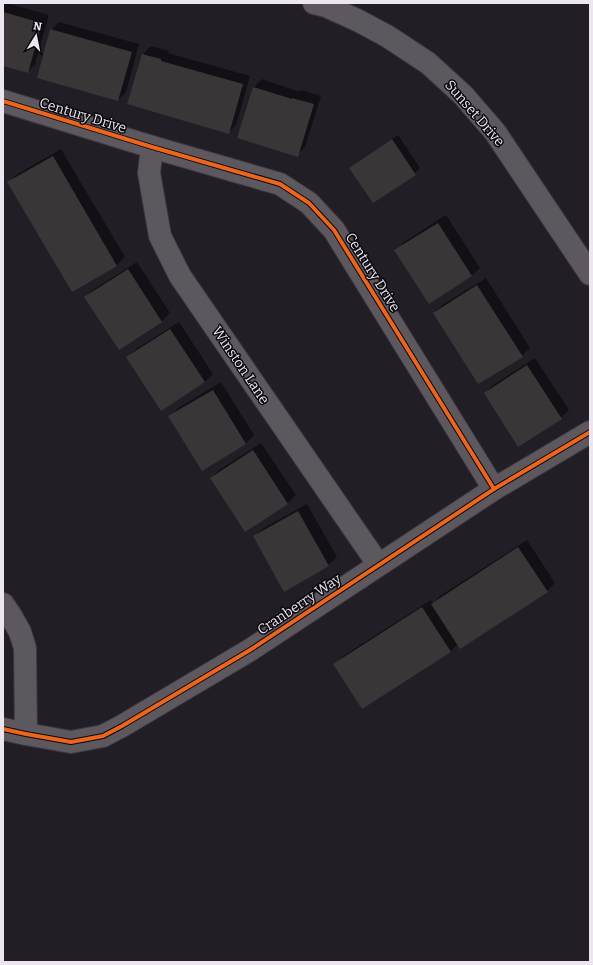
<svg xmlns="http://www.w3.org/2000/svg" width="593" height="965" font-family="Bitter,serif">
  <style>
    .shadow { fill: #0007 }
    .building { fill: #3a3637 }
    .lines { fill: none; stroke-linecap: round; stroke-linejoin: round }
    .minor-casing { stroke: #3d3840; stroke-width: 24 }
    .tertiary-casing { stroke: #3d3840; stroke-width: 24 }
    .minor { stroke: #5c585e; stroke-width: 22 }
    .tertiary { stroke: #5c585e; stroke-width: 22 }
    .cycleway-casing { stroke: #0a070d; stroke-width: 6 }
    .cycleway { stroke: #eb651d; stroke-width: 4 }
    .labels { text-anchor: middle; stroke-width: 3; stroke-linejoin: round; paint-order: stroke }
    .street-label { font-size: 14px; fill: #ede6f1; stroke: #0a070d }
  </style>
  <rect width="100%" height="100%" fill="#221e26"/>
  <!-- shadow -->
  <g class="shadow">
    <polygon points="3,3 7,3 49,15 35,64 27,72 3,65"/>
    <polygon points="59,22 139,44 126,92 118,100 51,30"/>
    <polygon points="151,46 169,51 168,53 250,76 236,125 228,133 143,54"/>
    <polygon points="262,79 300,92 301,90 321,96 305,147 297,155 253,88"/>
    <polygon points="398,135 420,168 415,174 350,168 356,163"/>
    <polygon points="61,149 125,257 117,265 72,291 8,183 16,175"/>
    <polygon points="446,215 480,268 472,276 396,250 404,242"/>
    <polygon points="137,262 170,313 162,321 119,349 86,297 94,289"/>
    <polygon points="486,278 530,348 522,356 434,313 442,305"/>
    <polygon points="179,322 213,374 205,382 127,357 136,349"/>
    <polygon points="535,358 569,410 561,418 519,446 485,393 493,385"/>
    <polygon points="221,382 254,435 246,443 202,470 170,416 178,408"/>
    <polygon points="261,443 296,495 288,503 245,530 211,478 219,470"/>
    <polygon points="307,504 337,557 329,565 284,590 254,537 262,529"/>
    <polygon points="527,540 555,583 547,591 460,647 458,644 451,651 363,708 335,664 343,656 431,600 433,603 440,596"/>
  </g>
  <!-- building -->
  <g class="building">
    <polygon points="3,12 42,23 28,73 3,66"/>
    <polygon points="50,29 132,52 118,101 37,78"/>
    <polygon points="142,54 161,59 161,61 243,84 229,134 127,104"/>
    <polygon points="253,87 292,99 292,98 314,104 298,157 237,138"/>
    <polygon points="392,139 416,175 373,203 349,168"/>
    <polygon points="53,156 117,266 72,292 7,182"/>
    <polygon points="438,223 472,276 429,304 394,250"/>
    <polygon points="128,269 162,322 119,350 84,297"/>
    <polygon points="477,285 523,357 478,384 433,313"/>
    <polygon points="170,329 205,382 161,411 126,357"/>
    <polygon points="527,365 562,419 518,447 484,393"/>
    <polygon points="213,390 246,444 202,471 168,416"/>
    <polygon points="253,450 288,504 245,532 210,478"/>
    <polygon points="298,511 329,566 284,592 253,536"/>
    <polygon points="518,547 548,592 460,649 431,604"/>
    <polygon points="422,607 451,652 362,709 333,664"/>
  </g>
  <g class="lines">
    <defs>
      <g id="minor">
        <polyline points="3,101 152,147 280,184 309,203 334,230 494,489"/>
        <polyline points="152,147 149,173 160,236 180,276 378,564"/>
        <polyline points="3,604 11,616 20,632 25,648 26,734"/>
        <polyline points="3,729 26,734 71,742 103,736 122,726 250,650 494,489 590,432"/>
      </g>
      <polyline id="tertiary" points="314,3 326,6 357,20 387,36 428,63 463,95 495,132 590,274"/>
    </defs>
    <!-- minor casing -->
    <use href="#minor" class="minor-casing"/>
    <!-- tertiary casing -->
    <use href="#tertiary" class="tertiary-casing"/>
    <!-- minor -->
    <use href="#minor" class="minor"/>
    <!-- tertiary -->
    <use href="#tertiary" class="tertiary"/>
    <defs>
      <g id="cycleway">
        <polyline points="3,101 152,147 280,184 309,203 334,230 494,489"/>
        <polyline points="3,729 26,734 71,742 103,736 122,726 250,650 494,489 590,432"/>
      </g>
    </defs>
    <!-- cycleway casing -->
    <use href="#cycleway" class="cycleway-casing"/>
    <!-- cycleway -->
    <use href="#cycleway" class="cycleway"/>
  </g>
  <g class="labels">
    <!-- street labels -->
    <g class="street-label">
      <text transform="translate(475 113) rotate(49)" y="5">Sunset Drive</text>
      <text transform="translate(83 115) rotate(17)" y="5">Century Drive</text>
      <text transform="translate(373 272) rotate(58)" y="5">Century Drive</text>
      <text transform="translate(241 365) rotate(56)" y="5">Winston Lane</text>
      <text transform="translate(299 604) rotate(-34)" y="5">Cranberry Way</text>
    </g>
  </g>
  <!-- border -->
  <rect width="593" height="965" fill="none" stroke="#ede6f1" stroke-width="8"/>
  <!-- north arrow -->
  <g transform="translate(36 36) rotate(10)" stroke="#0a070d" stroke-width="3" paint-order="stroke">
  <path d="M0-3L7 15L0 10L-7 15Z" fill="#ede6f1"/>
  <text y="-6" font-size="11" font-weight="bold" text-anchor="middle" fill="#ede6f1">N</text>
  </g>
</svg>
